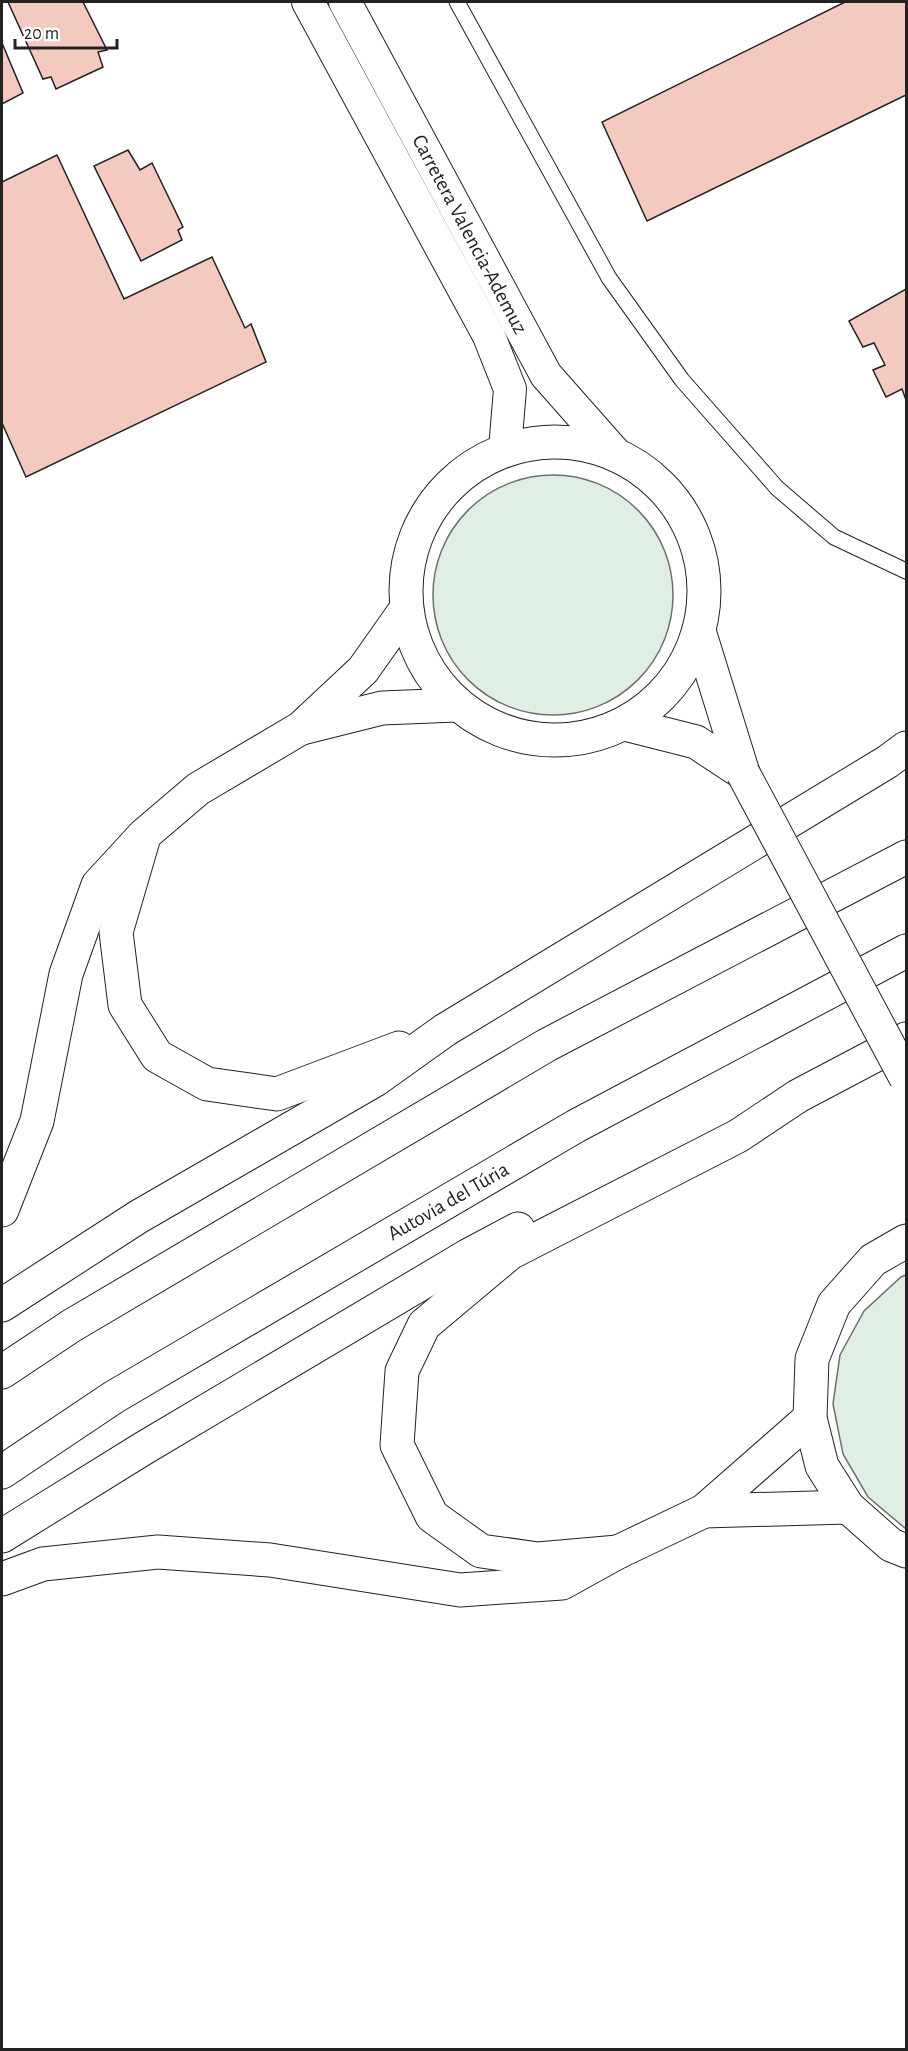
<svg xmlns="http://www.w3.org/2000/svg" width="908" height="2051" font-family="'Alegreya Sans',sans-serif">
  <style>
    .green { fill: #e0efe3; stroke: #6f6f6f; stroke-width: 1.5 }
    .building { fill: #f3c9c0; stroke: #222; stroke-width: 1.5 }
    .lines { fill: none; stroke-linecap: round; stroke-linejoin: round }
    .service-casing { stroke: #222; stroke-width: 17 }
    .minor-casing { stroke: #222; stroke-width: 34 }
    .tertiary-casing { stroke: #222; stroke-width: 35 }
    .motorway-casing { stroke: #222; stroke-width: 35 }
    .service { stroke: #fff; stroke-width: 15 }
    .minor { stroke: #fff; stroke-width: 32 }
    .tertiary { stroke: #fff; stroke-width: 33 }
    .motorway { stroke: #fff; stroke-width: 33 }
    .tertiary-bridge-casing { stroke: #222; stroke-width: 35; stroke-linecap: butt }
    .tertiary-bridge { stroke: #fff; stroke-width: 33 }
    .labels { text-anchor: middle; stroke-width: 4.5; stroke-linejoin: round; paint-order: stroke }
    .street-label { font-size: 21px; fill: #222; stroke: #fff }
  </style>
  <rect width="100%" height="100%" fill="#fff"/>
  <!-- green -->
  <g class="green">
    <circle cx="553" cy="595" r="120"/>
    <polygon points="906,1275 906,1529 868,1497 843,1454 833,1404 840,1355 864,1311 901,1277"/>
  </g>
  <!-- building -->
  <g class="building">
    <polygon points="8,2 83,2 107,50 98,52 103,67 56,89 51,77 43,79"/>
    <polygon points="845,2 906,2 906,95 647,221 602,122"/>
    <polygon points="2,43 23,93 2,104"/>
    <polygon points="128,150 140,170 152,163 183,227 178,230 182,240 141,261 94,166"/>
    <polygon points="57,155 124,299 212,257 245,328 251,324 266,362 26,477 2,423 2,182"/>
    <polygon points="906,289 906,400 902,389 886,397 873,370 885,365 874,343 863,347 849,321"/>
  </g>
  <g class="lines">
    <defs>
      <polyline id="service" points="457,2 609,278 682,380 777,488 834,537 906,571"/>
      <g id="minor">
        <polyline points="308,2 489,336 510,389 505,449"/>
        <polyline points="345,2 546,375 614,452"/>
      </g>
      <g id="tertiary">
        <circle cx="555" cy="591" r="149"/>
        <polyline points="699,631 743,773"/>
        <polyline points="625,724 696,742 743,773"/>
        <polyline points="906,1241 873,1260 834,1304 812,1359 810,1418 822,1466 848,1507 891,1545 906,1551"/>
      </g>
      <g id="motorway">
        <polyline points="302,728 382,708 457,705"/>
        <polyline points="143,840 116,932 125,1005 157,1056 207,1084 277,1094 399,1048"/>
        <polyline points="2,1210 37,1121 66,974 98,885 144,835 198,789 301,728 363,670 406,609"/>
        <polyline points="2,1305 138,1217 375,1080 445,1030 887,762 906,748"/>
        <polyline points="2,1372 71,1326 547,1045 906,857"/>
        <polyline points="2,1472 114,1397 576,1126 906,951"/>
        <polyline points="704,1511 848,1507"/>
        <polyline points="2,1536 144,1448 469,1255 518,1229"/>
        <polyline points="618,1552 538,1559 481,1551 432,1516 397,1445 402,1371 424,1325 510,1253 738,1136 798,1096 906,1039"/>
        <polyline points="2,1579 43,1564 158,1552 270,1560 460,1590 562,1583 618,1552 704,1511 810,1418"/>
      </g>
    </defs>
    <!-- service casing -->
    <use href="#service" class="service-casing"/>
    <!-- minor casing -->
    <use href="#minor" class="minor-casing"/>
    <!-- tertiary casing -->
    <use href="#tertiary" class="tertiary-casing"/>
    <!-- motorway casing -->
    <use href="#motorway" class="motorway-casing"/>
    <!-- service -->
    <use href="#service" class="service"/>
    <!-- minor -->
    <use href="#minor" class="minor"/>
    <!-- tertiary -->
    <use href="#tertiary" class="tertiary"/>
    <!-- motorway -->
    <use href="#motorway" class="motorway"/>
    <defs>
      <polyline id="tertiary-bridge" points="743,773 906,1078"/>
    </defs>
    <!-- tertiary-bridge casing -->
    <use href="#tertiary-bridge" class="tertiary-bridge-casing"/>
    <!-- tertiary-bridge -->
    <use href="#tertiary-bridge" class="tertiary-bridge"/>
  </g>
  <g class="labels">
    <!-- street labels -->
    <g class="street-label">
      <text transform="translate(470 234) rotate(62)" y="7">Carretera Valencia-Ademuz</text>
      <text transform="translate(448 1201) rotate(-30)" y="7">Autovia del Túria</text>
    </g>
  </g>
  <!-- border -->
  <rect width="908" height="2051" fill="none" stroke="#222222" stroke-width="6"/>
  <!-- scale -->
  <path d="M15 39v9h102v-9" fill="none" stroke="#222222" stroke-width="3"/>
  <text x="24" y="39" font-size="18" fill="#222222" stroke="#ffffff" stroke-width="4.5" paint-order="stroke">20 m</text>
</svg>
